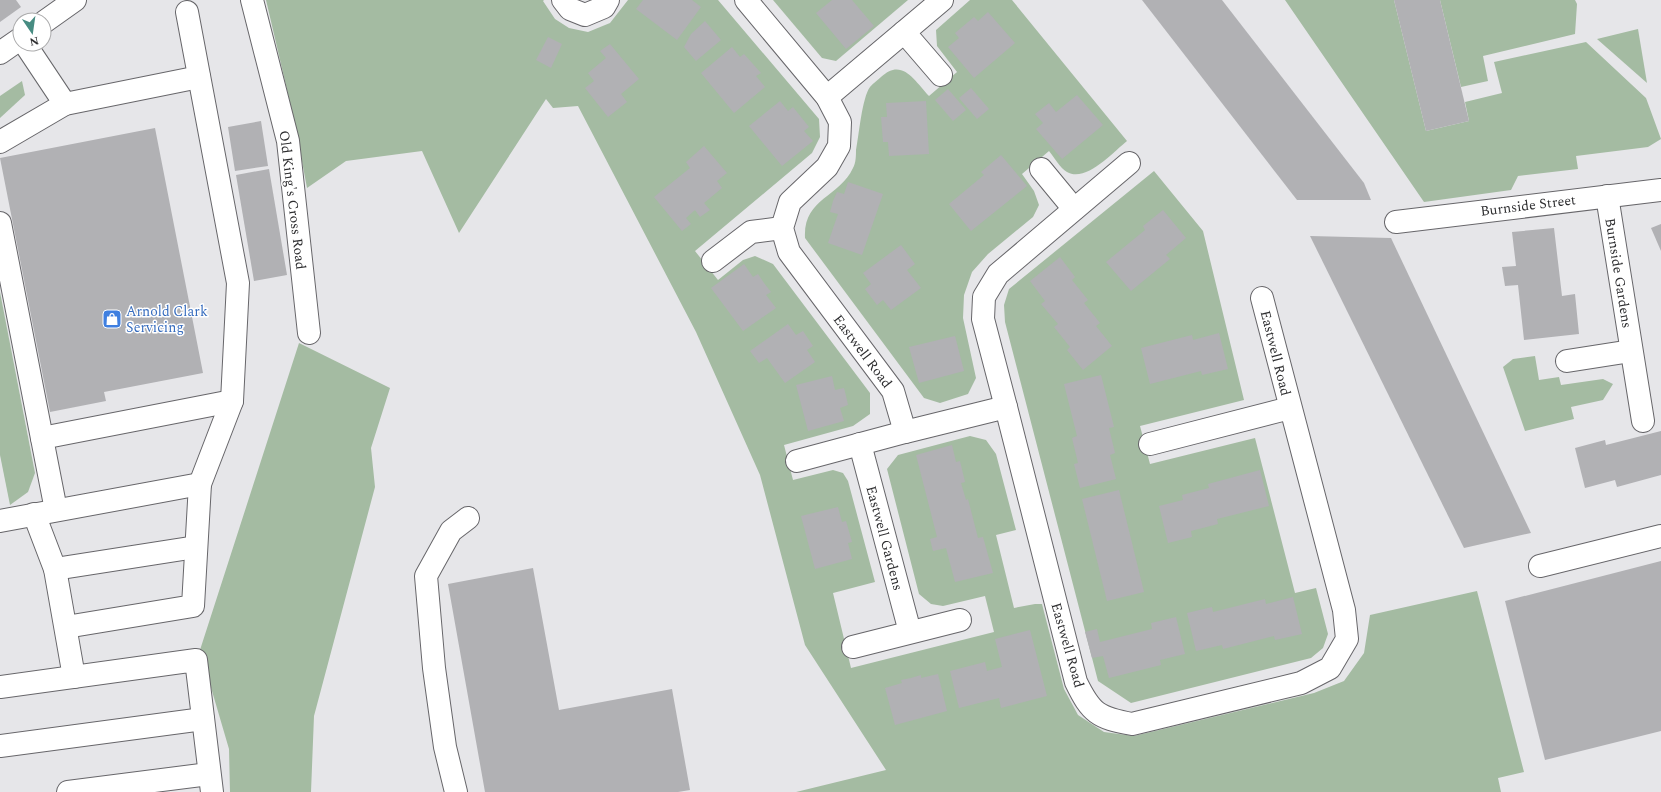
<svg xmlns="http://www.w3.org/2000/svg" width="1661" height="792" font-family="Spectral,serif">
  <style>
    .green { fill: #a4bba2 }
    .building { fill: #b1b1b4 }
    .lines { fill: none; stroke-linecap: round; stroke-linejoin: round }
    .minor-casing { stroke: #67666a; stroke-width: 24 }
    .minor { stroke: #fff; stroke-width: 22 }
    .labels { text-anchor: middle; stroke-width: 3; stroke-linejoin: round; paint-order: stroke }
    .street-label { font-size: 14px; fill: #2e2e30; stroke: #fff }
    .shop-label { font-size: 14px; fill: #366cbe; stroke: #fff; text-anchor: start }
  </style>
  <rect width="100%" height="100%" fill="#e6e6e9"/>
  <!-- green -->
  <g class="green">
    <polygon points="266,0 544,0 543,1 555,19 569,28 588,32 610,23 628,0 718,0 819,119 820,137 812,153 695,251 718,280 743,260 755,256 773,264 870,393 870,414 853,426 784,445 793,480 833,470 843,473 848,481 875,582 833,593 851,668 994,632 985,596 943,606 931,604 919,594 887,469 898,455 970,436 986,440 996,454 1016,530 996,535 1014,608 1035,604 1042,604 1064,689 1078,715 1104,732 1134,736 1314,693 1344,681 1364,653 1370,615 1477,591 1524,772 1498,778 1501,792 796,792 886,770 805,645 760,475 696,332 578,106 553,108 546,99 459,233 422,151 346,161 307,188 295,124"/>
    <polygon points="773,0 908,0 836,61 822,58"/>
    <path d="M970,0H1012L1127,141C1113,152 1086,183 1067,172C1060,168 1054,157 1049,151L1022,174L1034,191L1039,205L1033,217L988,254L972,272L964,295L963,318L976,378L968,394L940,403L924,398L805,238C803,198 839,198 853,168C856,163 856,155 856,150C859,135 862,98 870,87C873,83 878,80 881,77C902,57 915,81 929,96L957,72L937,46L936,30Z"/>
    <polygon points="1285,0 1394,0 1426,131 1469,121 1465,102 1502,93 1494,62 1586,42 1646,98 1661,139 1648,147 1576,156 1578,169 1518,176 1511,190 1424,202"/>
    <polygon points="1440,0 1575,0 1577,4 1575,34 1483,56 1488,81 1461,87"/>
    <polygon points="1638,29 1647,83 1597,39"/>
    <polygon points="22,81 25,95 0,118 0,96"/>
    <polygon points="1154,171 1203,231 1244,400 1140,426 1150,464 1255,438 1295,593 1316,588 1328,634 1323,648 1311,658 1131,703 1098,681 1005,322 1004,305 1009,289"/>
    <polygon points="0,292 35,473 28,492 10,505 0,455"/>
    <polygon points="299,343 390,388 371,448 375,487 314,716 311,792 230,792 229,749 200,650"/>
    <polygon points="1535,356 1539,380 1559,377 1561,385 1603,379 1613,384 1603,400 1571,407 1574,419 1525,431 1503,367 1513,359"/>
  </g>
  <!-- building -->
  <g class="building">
    <polygon points="0,0 16,0 21,7 0,22"/>
    <polygon points="643,0 692,0 701,7 677,40 636,9"/>
    <polygon points="832,0 852,0 874,26 846,49 816,13"/>
    <polygon points="1142,0 1222,0 1364,183 1371,200 1297,200"/>
    <polygon points="1394,0 1440,0 1469,121 1426,131"/>
    <polygon points="988,12 1015,43 974,78 948,47 959,38 955,33 974,17 978,21"/>
    <polygon points="705,21 721,40 696,61 684,47 691,34"/>
    <polygon points="548,37 562,44 551,68 536,60"/>
    <polygon points="610,44 639,79 621,94 627,102 608,117 585,88 594,81 588,73 606,58 600,51"/>
    <polygon points="732,47 740,57 744,54 761,73 756,76 765,87 734,113 701,73"/>
    <polygon points="971,88 989,109 977,119 959,98"/>
    <polygon points="948,89 966,110 953,121 935,100"/>
    <polygon points="1077,95 1103,125 1062,159 1036,129 1043,123 1035,114 1049,103 1056,112"/>
    <polygon points="780,101 788,111 793,107 809,127 804,131 813,141 782,166 749,126"/>
    <polygon points="926,101 929,154 889,156 888,142 883,142 881,117 887,117 886,103"/>
    <polygon points="261,121 268,166 235,171 228,127"/>
    <polygon points="155,128 203,373 104,392 106,401 50,412 0,158"/>
    <polygon points="704,146 727,173 717,181 722,188 704,203 710,210 700,217 695,210 686,218 691,224 682,231 654,197 690,168 686,162"/>
    <polygon points="1001,155 1027,186 971,231 949,204 984,175 981,172"/>
    <polygon points="269,169 287,275 254,281 236,175"/>
    <polygon points="848,182 883,194 862,255 828,243 838,214 830,212 833,201 837,192 844,194"/>
    <polygon points="1163,210 1186,238 1166,255 1170,259 1131,291 1106,262 1145,230 1143,226"/>
    <polygon points="1661,224 1661,251 1651,228"/>
    <polygon points="1554,228 1562,296 1575,294 1579,334 1524,340 1518,285 1505,286 1502,267 1516,266 1512,232"/>
    <polygon points="1310,236 1391,238 1531,533 1464,548"/>
    <polygon points="901,245 915,264 907,270 921,288 891,310 883,300 877,305 865,289 871,284 863,273"/>
    <polygon points="1060,257 1075,277 1072,280 1088,300 1084,303 1100,323 1096,326 1112,346 1083,370 1067,350 1070,347 1054,327 1058,324 1041,304 1045,301 1030,281"/>
    <polygon points="744,264 753,277 758,274 764,283 771,292 766,295 776,308 743,331 711,288"/>
    <polygon points="788,324 796,335 803,331 813,346 807,350 815,362 785,383 767,358 759,363 750,351"/>
    <polygon points="1219,333 1228,369 1202,375 1201,371 1150,384 1141,348 1192,335 1193,340"/>
    <polygon points="955,336 964,371 919,383 909,347"/>
    <polygon points="1101,375 1114,427 1109,428 1115,453 1110,455 1116,479 1080,488 1074,464 1078,463 1072,438 1077,436 1064,384"/>
    <polygon points="832,376 835,390 844,388 846,396 848,405 840,408 844,421 808,431 796,385"/>
    <polygon points="1661,431 1661,475 1617,487 1615,480 1585,488 1575,448 1605,440 1606,445"/>
    <polygon points="952,445 956,462 960,461 965,482 961,483 966,500 968,499 978,538 983,537 993,573 955,582 946,548 933,551 930,539 937,537 916,455"/>
    <polygon points="1260,470 1269,506 1217,519 1218,524 1191,531 1192,537 1168,543 1159,506 1183,500 1182,495 1209,488 1208,484"/>
    <polygon points="1119,490 1144,592 1107,601 1082,499"/>
    <polygon points="838,507 842,522 846,521 852,542 848,543 852,559 815,569 801,516"/>
    <polygon points="1661,561 1661,731 1545,760 1505,601"/>
    <polygon points="533,568 559,710 672,689 690,790 678,792 485,792 448,584"/>
    <polygon points="1293,597 1302,634 1275,640 1274,636 1223,649 1222,645 1196,651 1187,613 1212,607 1213,612 1265,599 1266,604"/>
    <polygon points="1176,617 1185,654 1160,660 1161,665 1109,678 1103,656 1092,658 1085,632 1097,629 1100,642 1152,629 1151,623"/>
    <polygon points="1030,630 1047,696 1001,708 999,698 959,708 950,671 985,662 987,671 1002,667 995,639"/>
    <polygon points="938,674 947,711 895,725 885,688 902,683 901,680 911,678 921,675 921,678"/>
  </g>
  <g class="lines">
    <defs>
      <g id="minor">
        <polyline points="252,0 288,141 309,333"/>
        <polyline points="563,0 570,9 585,15 604,7 608,0"/>
        <path d="M746,0L827,97L840,122L839,146L827,167L790,202L782,228L789,252L893,391L905,432L1006,407L1076,682C1091,713 1098,718 1132,724L1301,683L1330,668L1347,639L1344,610L1262,298"/>
        <polyline points="44,22 75,0"/>
        <polyline points="904,32 941,75"/>
        <polyline points="25,44 65,104"/>
        <polyline points="0,53 20,39"/>
        <polyline points="827,97 942,0"/>
        <polyline points="0,142 65,104 199,77"/>
        <polyline points="1041,169 1074,209"/>
        <polyline points="1607,196 1643,421"/>
        <polyline points="1396,222 1661,190"/>
        <polyline points="0,223 56,510"/>
        <polyline points="713,261 751,232 782,228"/>
        <polyline points="1567,361 1631,351"/>
        <polyline points="1006,407 983,319 984,297 998,274 1129,163"/>
        <polyline points="42,438 232,401"/>
        <polyline points="860,444 910,632"/>
        <polyline points="1150,444 1290,408"/>
        <polyline points="797,461 905,432"/>
        <polyline points="34,514 55,569 74,677"/>
        <polyline points="0,521 200,484"/>
        <polyline points="1540,566 1661,536"/>
        <polyline points="55,569 196,547"/>
        <polyline points="66,627 193,606 200,484 232,401 238,283 187,12"/>
        <polyline points="853,647 960,620"/>
        <polyline points="0,687 196,660 212,792"/>
        <polyline points="0,746 203,719"/>
        <polyline points="68,792 209,774"/>
        <polyline points="456,792 445,747 434,668 426,576 451,531 468,518"/>
      </g>
    </defs>
    <!-- minor casing -->
    <use href="#minor" class="minor-casing"/>
    <!-- minor -->
    <use href="#minor" class="minor"/>
  </g>
  <!-- icons -->
  <defs>
    <symbol id="shop-square" viewBox="-11 -11 22 22"><rect x="-9" y="-9" width="18" height="18" rx="4" fill="#3f7fe0" stroke="#fff"/><path d="M-5-2.5h2.3a2.7 3.5 0 0 1 5.4 0H5L5.5 6h-11ZM-1.5-2.5h3a1.5 2.3 0 0 0-3 0Z" fill="#fff"/></symbol>
  </defs>
  <g fill-rule="evenodd">
    <use href="#shop-square" x="101" y="308" width="22" height="22"/>
  </g>
  <g class="labels">
    <!-- street labels -->
    <g class="street-label">
      <text transform="translate(293 200) rotate(83)" y="5">Old King's Cross Road</text>
      <text transform="translate(1528 205) rotate(-7)" y="5">Burnside Street</text>
      <text transform="translate(1619 273) rotate(81)" y="5">Burnside Gardens</text>
      <text transform="translate(863 351) rotate(53)" y="5">Eastwell Road</text>
      <text transform="translate(1276 353) rotate(76)" y="5">Eastwell Road</text>
      <text transform="translate(885 538) rotate(75)" y="5">Eastwell Gardens</text>
      <text transform="translate(1068 645) rotate(74)" y="5">Eastwell Road</text>
    </g>
    <!-- shop labels -->
    <g class="shop-label">
      <text x="126" y="316">Arnold Clark<tspan x="126" dy="16">Servicing</tspan></text>
    </g>
  </g>
  <!-- north arrow -->
  <g transform="translate(32 32) rotate(167)"><circle r="19" fill="#ffffff" stroke="#ababac"/>
  <path d="M0-3L7 15L0 10L-7 15Z" fill="#478c82"/>
  <text y="-6" font-size="11" font-weight="bold" text-anchor="middle" fill="#2e2e30">N</text>
  </g>
</svg>
